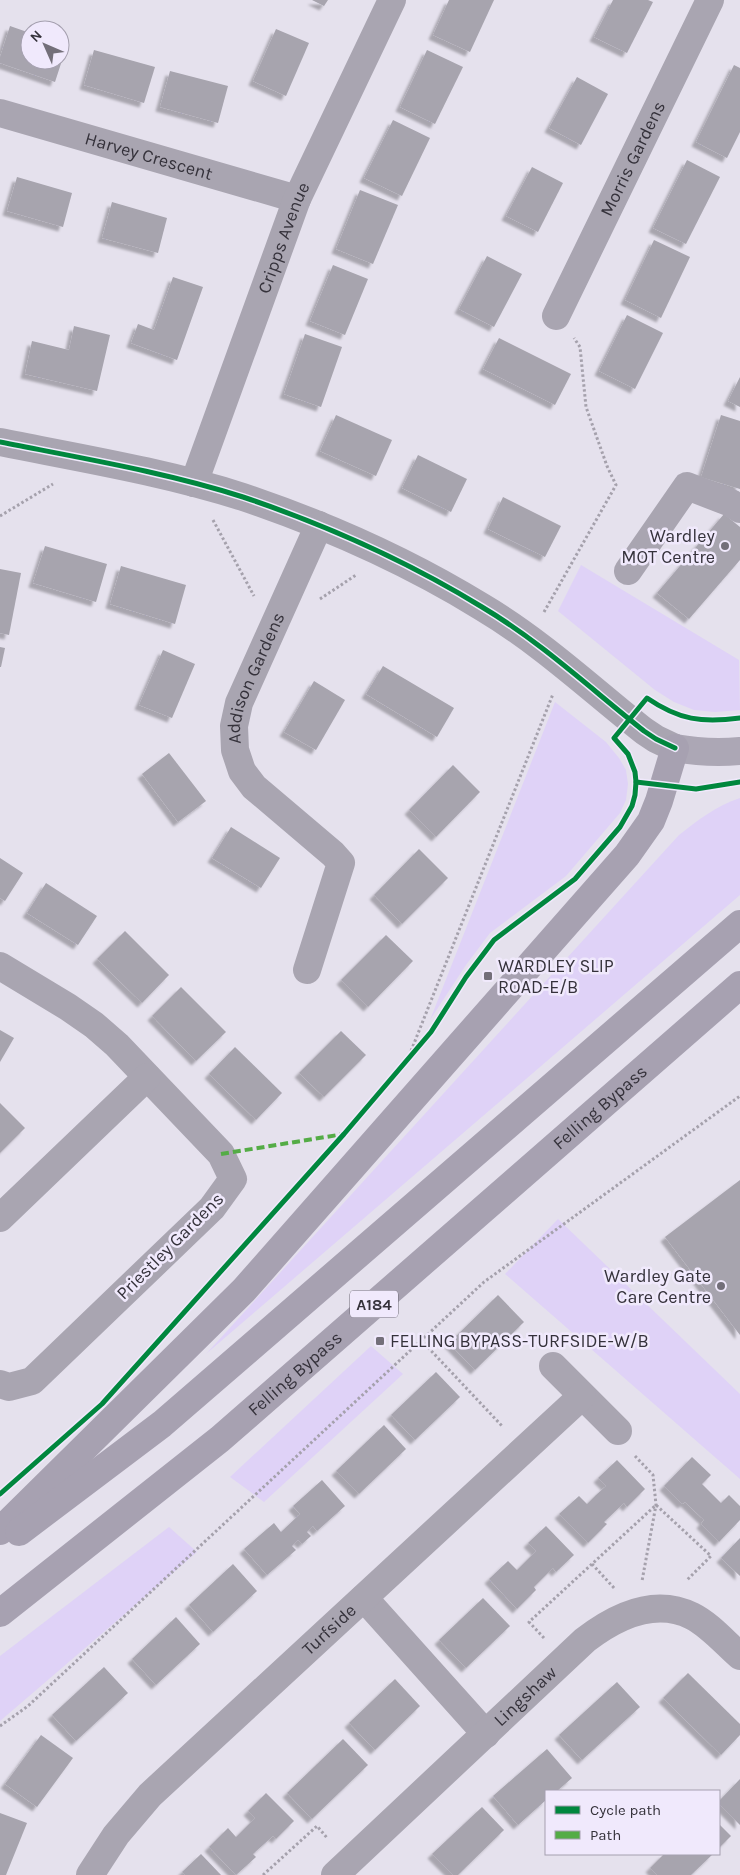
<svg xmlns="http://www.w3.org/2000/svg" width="740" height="1875" font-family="Karla,sans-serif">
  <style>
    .green { fill: #dfd2f7 }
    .building { fill: #a7a4ae; filter: url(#shadow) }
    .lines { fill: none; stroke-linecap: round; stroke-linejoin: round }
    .path { stroke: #a5a1ac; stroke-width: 3; stroke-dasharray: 2.5 2.5; stroke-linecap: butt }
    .minor { stroke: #a9a5b1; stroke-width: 28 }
    .major { stroke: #aca7b5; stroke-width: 28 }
    .highway { stroke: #a7a1b1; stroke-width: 28 }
    .quiet { stroke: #54ac46; stroke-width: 4; stroke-dasharray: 8 4; stroke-linecap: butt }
    .cycleway-casing { stroke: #f0e9fc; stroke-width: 8 }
    .cycleway { stroke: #00873e; stroke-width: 5 }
    .poi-dot { fill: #736f79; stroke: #f0e9fc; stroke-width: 2 }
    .labels { text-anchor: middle; stroke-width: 5; stroke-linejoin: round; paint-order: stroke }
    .shield { fill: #f0e9fc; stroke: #6d6975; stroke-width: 1 }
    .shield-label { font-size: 16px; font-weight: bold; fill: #35323b }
    .street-label { font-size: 18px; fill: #35323b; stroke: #f0e9fc }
    .poi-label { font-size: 18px; fill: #35323b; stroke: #f0e9fc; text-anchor: end }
  </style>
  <defs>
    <filter id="shadow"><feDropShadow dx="-4.5" dy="4.5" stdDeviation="1" flood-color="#0004"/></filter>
  </defs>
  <rect width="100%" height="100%" fill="#e5e1ed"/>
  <!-- green -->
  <g class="green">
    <polygon points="581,565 739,660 740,710 715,712 694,710 674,702 655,690 558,611"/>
    <polygon points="555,702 606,742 619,758 626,770 628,784 626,800 620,813 566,876 490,933 466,965 430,1020"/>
    <path d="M740,798V895L206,1354L679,835C698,820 716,806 740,798Z"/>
    <polygon points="558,1219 740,1394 740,1479 505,1274"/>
    <polygon points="371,1346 403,1374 264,1502 230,1477"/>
    <polygon points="169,1527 197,1552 0,1721 0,1656"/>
  </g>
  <!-- building -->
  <g class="building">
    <polygon points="312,0 328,0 324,6"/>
    <polygon points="449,0 494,0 470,52 433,35"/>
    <polygon points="613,0 648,0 653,2 627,53 594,37"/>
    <polygon points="10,26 30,33 30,60 60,60 60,43 67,45 55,82 0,63 0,57"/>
    <polygon points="276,29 309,43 286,96 253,81"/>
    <polygon points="94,50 155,67 144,103 84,85"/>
    <polygon points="427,50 463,67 435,124 400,107"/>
    <polygon points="734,65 740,68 740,132 727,158 696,142"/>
    <polygon points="170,71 228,86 218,123 160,107"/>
    <polygon points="577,77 608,94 581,145 549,128"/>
    <polygon points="393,120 430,138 402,196 364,178"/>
    <polygon points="687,160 720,177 686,244 653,228"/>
    <polygon points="532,167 563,183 538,232 506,216"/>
    <polygon points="17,177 72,193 63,227 7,211"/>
    <polygon points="360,190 398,205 373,264 336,249"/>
    <polygon points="112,202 167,218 158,253 102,238"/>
    <polygon points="654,240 690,257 661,318 625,300"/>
    <polygon points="487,256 522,274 494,327 459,309"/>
    <polygon points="333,265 368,279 345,335 310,321"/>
    <polygon points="173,277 203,287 177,360 131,343 138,324 154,330"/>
    <polygon points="627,315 663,333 635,389 599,371"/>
    <polygon points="74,326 110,335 97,391 25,374 32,341 69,350"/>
    <polygon points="305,334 342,347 321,407 284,394"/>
    <polygon points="499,338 571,374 555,405 483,369"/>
    <polygon points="740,377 740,407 728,401"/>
    <polygon points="336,415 392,440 376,476 320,451"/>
    <polygon points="721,415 740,421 740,489 701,477"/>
    <polygon points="418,455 467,479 451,512 402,488"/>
    <polygon points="503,497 561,526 545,557 488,529"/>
    <polygon points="724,514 740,527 740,560 689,619 657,593"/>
    <polygon points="45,546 107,564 96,602 33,583"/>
    <polygon points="121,566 186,585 175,624 110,604"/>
    <polygon points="0,569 21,573 9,635 0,633"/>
    <polygon points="0,647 5,648 1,667 0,667"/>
    <polygon points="163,650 195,664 172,718 139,705"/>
    <polygon points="383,666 454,708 437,737 366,694"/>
    <polygon points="314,681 345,700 316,750 284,732"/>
    <polygon points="169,753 206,801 178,822 142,774"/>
    <polygon points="453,765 480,792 436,837 409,810"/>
    <polygon points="231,827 280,858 261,888 212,858"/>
    <polygon points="419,849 448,878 402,924 374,895"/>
    <polygon points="0,858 23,873 5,901 0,898"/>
    <polygon points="46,883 97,916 78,945 27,913"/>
    <polygon points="125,931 169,975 142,1003 97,959"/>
    <polygon points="386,935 413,961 368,1007 341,980"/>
    <polygon points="181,987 226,1032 196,1061 152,1016"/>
    <polygon points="0,1030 14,1038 0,1062"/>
    <polygon points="341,1031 366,1055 324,1097 299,1073"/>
    <polygon points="235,1047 282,1093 256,1120 209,1074"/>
    <polygon points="0,1103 25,1128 0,1153"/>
    <polygon points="740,1180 740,1335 665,1237"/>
    <polygon points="498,1295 524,1322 475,1370 449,1343"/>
    <polygon points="436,1372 460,1397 415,1440 391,1415"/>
    <polygon points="384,1425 406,1449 359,1494 336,1471"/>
    <polygon points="692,1457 711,1475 702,1484 721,1503 729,1495 740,1506 740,1520 719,1542 701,1524 704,1520 685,1502 682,1504 664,1486"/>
    <polygon points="617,1460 645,1489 627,1507 624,1503 604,1522 607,1524 588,1543 559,1514 579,1496 587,1504 596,1495 606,1486 598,1478"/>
    <polygon points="322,1480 345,1506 317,1531 313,1526 307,1532 311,1536 302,1544 298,1540 292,1546 296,1550 267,1575 244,1549 274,1523 281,1532 300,1514 293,1506"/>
    <polygon points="546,1526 574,1555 556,1572 553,1568 534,1587 536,1590 517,1609 489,1579 508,1561 517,1570 536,1551 528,1543"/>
    <polygon points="740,1538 740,1576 721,1558"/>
    <polygon points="233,1564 257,1591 213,1632 189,1605"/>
    <polygon points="483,1598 510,1626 466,1668 439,1640"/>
    <polygon points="176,1617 200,1644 156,1685 132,1659"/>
    <polygon points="104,1667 128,1693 76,1741 52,1715"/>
    <polygon points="688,1673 740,1724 740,1735 721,1755 663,1698"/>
    <polygon points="395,1679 420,1706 375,1750 349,1723"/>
    <polygon points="617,1682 640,1707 582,1760 559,1735"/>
    <polygon points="41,1735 73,1758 37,1807 5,1784"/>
    <polygon points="343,1739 368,1765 312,1819 287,1793"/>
    <polygon points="547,1749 572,1778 557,1791 546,1791 546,1800 518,1825 493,1796"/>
    <polygon points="740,1779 740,1825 719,1804 719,1801"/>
    <polygon points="266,1793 294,1821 276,1839 273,1836 253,1854 256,1857 236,1875 209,1847 228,1828 236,1837 255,1818 248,1811"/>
    <polygon points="482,1807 504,1830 458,1875 453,1875 432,1854"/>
    <polygon points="0,1813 27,1823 6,1875 0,1875"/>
    <polygon points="719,1824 731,1836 719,1848"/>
    <polygon points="201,1854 221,1875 185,1875 182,1872"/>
    <polygon points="664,1854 713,1854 691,1875 657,1875 650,1868"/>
  </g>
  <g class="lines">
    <!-- path -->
    <g class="path">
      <polyline points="0,516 53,484"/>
      <polyline points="213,520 254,596"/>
      <polyline points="320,599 356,575"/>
      <polyline points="544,612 616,485 607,466 586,407 580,347 574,338"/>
      <polyline points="411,1051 553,694"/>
      <polyline points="421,1340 503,1427"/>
      <polyline points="635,1456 653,1475 656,1505 642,1581"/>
      <polyline points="592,1564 615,1589"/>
      <polyline points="544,1638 529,1622 656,1505 711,1556 686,1581"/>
      <polyline points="0,1726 28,1706 484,1282 740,1096"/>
      <polyline points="263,1875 317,1826 328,1839"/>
    </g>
    <!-- minor -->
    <g class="minor">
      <path id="s1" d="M0,113L297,199"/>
      <path id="s2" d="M556,316L710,0"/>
      <path d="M0,442C80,458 165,472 243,497C326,525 407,561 482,607C541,642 591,689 644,731L656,739L675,748"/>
      <path id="s3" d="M194,483L297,199L392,0"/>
      <polyline points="628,571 687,486 731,503 740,509"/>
      <polyline points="0,966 68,1007 94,1025 117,1045 221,1154 233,1179 212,1208 32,1381 9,1387 0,1384"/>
      <path id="s4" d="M307,970L341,863L333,854L254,787L242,771L235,750L234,726L239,703L319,525"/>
      <polyline points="0,1218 147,1077"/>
      <polyline points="553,1366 618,1431"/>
      <polyline points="364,1598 486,1734"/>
      <path id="s5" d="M90,1875L116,1835L150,1795L582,1396"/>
      <path id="s6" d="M335,1875L585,1640C615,1617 654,1597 692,1616C710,1625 725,1643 740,1656"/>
    </g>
    <!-- major -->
    <path class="major" d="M675,748C697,752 717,753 740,751"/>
    <!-- highway -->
    <g class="highway">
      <polyline points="0,1531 244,1290 627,855 651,821 659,801 675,748"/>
      <polyline points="19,1532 162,1424 740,924"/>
      <path id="s7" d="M0,1613L220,1439L740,985"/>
    </g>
    <!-- quiet -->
    <polyline class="quiet" points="221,1154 344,1134"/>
    <defs>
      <g id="cycleway">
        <path d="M0,442C80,458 165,472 243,497C326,525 407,561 482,607C541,642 591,689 644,731L656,739L675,748"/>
        <polyline points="636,782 696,789 740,782"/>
        <path d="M0,1494L102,1404L344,1134L431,1032L466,977L494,940L575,879L620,827L632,806L635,795L636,782L635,772L628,754L614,738L647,698C679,720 702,723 740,718"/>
      </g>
    </defs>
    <!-- cycleway casing -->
    <use href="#cycleway" class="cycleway-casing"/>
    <!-- cycleway -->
    <use href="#cycleway" class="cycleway"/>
  </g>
  <!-- markers -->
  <g class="poi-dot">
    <circle cx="725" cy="546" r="5"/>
    <rect x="483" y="971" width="10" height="10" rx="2.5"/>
    <circle cx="721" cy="1286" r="5"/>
    <rect x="375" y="1336" width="10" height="10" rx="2.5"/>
  </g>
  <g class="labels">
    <!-- shield labels -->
    <rect class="shield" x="350" y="1290.5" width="48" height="27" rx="4"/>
    <g class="shield-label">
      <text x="374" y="1310">A184</text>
    </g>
    <!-- street labels -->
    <g class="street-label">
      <text dy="6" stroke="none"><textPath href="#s1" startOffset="155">Harvey Crescent</textPath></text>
      <text dy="6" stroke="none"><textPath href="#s2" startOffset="175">Morris Gardens</textPath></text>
      <text dy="6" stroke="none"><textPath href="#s3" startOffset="261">Cripps Avenue</textPath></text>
      <text dy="6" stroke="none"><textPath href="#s4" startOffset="346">Addison Gardens</textPath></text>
      <text dy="6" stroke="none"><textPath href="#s7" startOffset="785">Felling Bypass</textPath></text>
      <text transform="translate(170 1246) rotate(-45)" y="6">Priestley Gardens</text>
      <text dy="6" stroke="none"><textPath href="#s7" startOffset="380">Felling Bypass</textPath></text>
      <text dy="6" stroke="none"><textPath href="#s5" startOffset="344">Turfside</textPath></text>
      <text dy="6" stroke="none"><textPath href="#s6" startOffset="261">Lingshaw</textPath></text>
    </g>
    <!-- poi labels -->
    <g class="poi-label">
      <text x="715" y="542">Wardley<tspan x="715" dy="21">MOT Centre</tspan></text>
      <text x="498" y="972" text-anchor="start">WARDLEY SLIP<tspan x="498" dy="21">ROAD-E/B</tspan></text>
      <text x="711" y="1282">Wardley Gate<tspan x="711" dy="21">Care Centre</tspan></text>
      <text x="390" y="1347" text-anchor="start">FELLING BYPASS-TURFSIDE-W/B</text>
    </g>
  </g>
  <!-- legend -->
  <rect x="545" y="1790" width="175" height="65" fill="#f0e9fc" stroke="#a5a0af"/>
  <rect x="555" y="1806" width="25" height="8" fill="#00873e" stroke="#a5a0af"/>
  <text x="590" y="1815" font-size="15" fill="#35323b">Cycle path</text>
  <rect x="555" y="1831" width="25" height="8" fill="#54ac46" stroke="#a5a0af"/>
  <text x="590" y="1840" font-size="15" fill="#35323b">Path</text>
  <!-- north arrow -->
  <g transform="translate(45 45) rotate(315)"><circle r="24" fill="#f0e9fc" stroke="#a5a0af"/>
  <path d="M0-4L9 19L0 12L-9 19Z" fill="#736f79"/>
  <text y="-8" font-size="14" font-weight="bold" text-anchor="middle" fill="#35323b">N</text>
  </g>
</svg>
